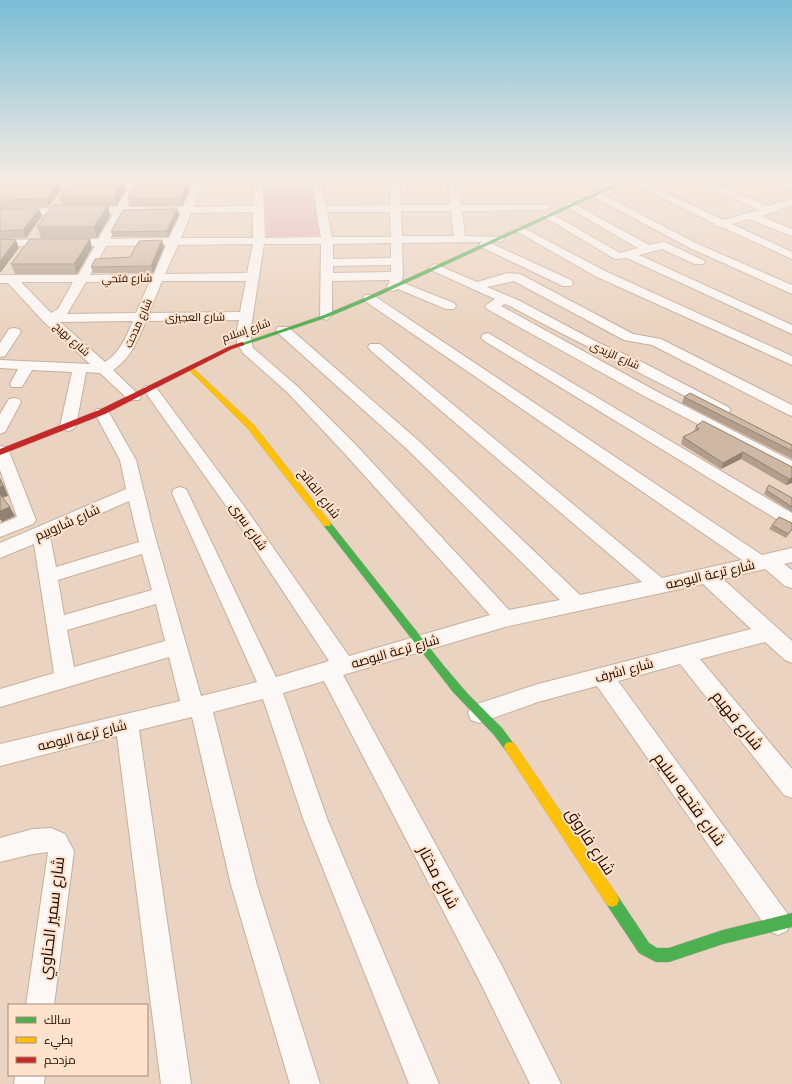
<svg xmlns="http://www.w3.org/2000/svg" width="792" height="1084" font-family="Lato,Cairo,sans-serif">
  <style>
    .green { fill: #e2aeb2 }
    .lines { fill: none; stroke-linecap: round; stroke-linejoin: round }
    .street-casing { stroke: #c6b09c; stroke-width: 2 }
    .fast-casing { stroke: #c6b09c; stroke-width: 1 }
    .slow-casing { stroke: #c6b09c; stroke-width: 1 }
    .jam-casing { stroke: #c6b09c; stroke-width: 1 }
    .street { fill: #fcf8f6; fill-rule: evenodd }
    .fast { fill: #4caf50; fill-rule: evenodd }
    .slow { fill: #ffc107; fill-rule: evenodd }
    .jam { fill: #c62828; fill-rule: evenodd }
    .wall { fill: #b19e8d }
    .shaded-wall { fill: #908173 }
    .building { fill: #ceb8a4; stroke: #908173 }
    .labels { text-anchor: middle; stroke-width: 4; stroke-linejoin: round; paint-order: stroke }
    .far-street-label { font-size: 11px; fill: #1e0b00; stroke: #fee2cb }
    .street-label { font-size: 13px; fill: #1e0b00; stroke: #fee2cb }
    .near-street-label { font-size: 16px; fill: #1e0b00; stroke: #fee2cb }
  </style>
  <rect width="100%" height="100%" fill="#ead3c0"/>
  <!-- green -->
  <polygon class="green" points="315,184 323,235 267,237 263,185"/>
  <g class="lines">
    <defs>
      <g id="street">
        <path d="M133,179H143L142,181L194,180V179H513L508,182L457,183L461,205H549L550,207L549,209L545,210L462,211L465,236L502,237L504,239L502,241L488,242L571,280L573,283L571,286H563L481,247L479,245L482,242L402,243L403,276L401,282L454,303L456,306L454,309H446L398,289L393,291L389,290L387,287L390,280L332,281V316L326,320L320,316L321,244H264L250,334L253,348L297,386L357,446L509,610L560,600L408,450L278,333L276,330L278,327H288L420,442L580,595L642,582L370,350L368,347L370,344H380L662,578L742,560L365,301L363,298L365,295H373L762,555L792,548V562L784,564L792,570V588L785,586L765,569L723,579L792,641V663L785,660L765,642L700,659L792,769V798L784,795L680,664L618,681L787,913L791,922L787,931L778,935L769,931L597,686L538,702L479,723L471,720L468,713L471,706L538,684L751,629L703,584L505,627L343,675L501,964L561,1084H530L481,984L324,681L283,693L328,821L439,1084H409L304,821L263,699L213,712L257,885L320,1084H290L231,885L192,717L139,730L191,1084H161L117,736L0,766V744L180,701L169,657L0,707V689L54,673L34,544L0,558V543L126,489L120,460L94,412L97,409H107L136,460L153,529L201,696L257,682L172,493L174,489L180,487L186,489L188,493L276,677L329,661L232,514L143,389L145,386H155L244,506L349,656L490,615L345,454L287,392L243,353L237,343L236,334L239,320L146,321C138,340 131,358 113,370L141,397L139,400H129L100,373L86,372L76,426L73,429L68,431L63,429L60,426L72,372L32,370L22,387H12L10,384L18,369L0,368V360L90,364L43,321L8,283H0V275H78L95,246H0V240L98,239L113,214L0,215V209L117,207L128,187L0,189V183L132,181ZM400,183H448L450,205H401ZM390,184V205L326,206L322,185ZM253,185V206L194,207L202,186ZM263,185H312L321,237L265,238ZM192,186L183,207L173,208L172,210L173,212L181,213L169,238L110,239L124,213H147L152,210L147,207H127L138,187ZM401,211H451L454,236H402ZM253,212V238H181L191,213ZM327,212H390L391,237H332ZM391,243V258L333,259V244ZM253,244L247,273L165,274L178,245ZM166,245L154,274L90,275L106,246ZM391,265V272L333,273V266ZM150,281L136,313L67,314L86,282ZM162,281H246L240,312L149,313ZM21,282H73L58,309L51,313ZM133,321C126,337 120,353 105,362L60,322ZM129,501L139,542L56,567L50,536ZM142,554L152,590L64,615L58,580ZM156,604L165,641L74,667L67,630Z"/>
        <path d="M586,179H611L612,180C607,185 591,184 586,179Z"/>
        <polygon points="624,179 637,179 723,220 759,210 694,181 692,179 705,179 768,206 792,198 792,205 761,216 792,229 792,236 749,219 732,224 792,252 792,259 722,227 716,226 715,224"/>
        <polygon points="755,179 770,179 792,185 792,191 757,181"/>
        <polygon points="596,191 698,244 792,285 792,294 690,248 592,196 591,194 592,192"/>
        <polygon points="571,202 649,245 663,242 667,243 703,260 705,262 703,264 695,264 662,249 639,255 792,325 792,334 627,258 615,259 543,216 544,214 552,214 620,253 638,248 567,207 566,205 567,203"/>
        <polygon points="520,226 605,271 792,356 792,365 597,277 516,231 515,229"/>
        <path d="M435,264L477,282L508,273L520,274L633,334L661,339L792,405V416L787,414L652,345L624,340L514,281L487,287L518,300L599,343L642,362L728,407L731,410L728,413H718C649,377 578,343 510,306L505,304L501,306L654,390L792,461V473L644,396L487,309L485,306L495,299L431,270L429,268L431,266Z"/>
        <polygon points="14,328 19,329 21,332 5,356 0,357 0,343 9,329"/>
        <polygon points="488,333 792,513 792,527 786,525 483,340 481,337 483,334"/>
        <polygon points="14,398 19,399 21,402 5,432 0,434 0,414 9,399"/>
        <polygon points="0,446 7,447 9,451 36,520 33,524 0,537 0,524 17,517 0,470"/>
        <polygon points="51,828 65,834 74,851 54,1005 26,1005 48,852 33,854 0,862 0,838 33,829"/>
        <polygon points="15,1075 45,1075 44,1084 14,1084"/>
      </g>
      <g id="fast">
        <polygon points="626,179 632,179 371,299 328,317 244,345 242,346 239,344 324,315 367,297"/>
        <polygon points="327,521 330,522 444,666 467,693 502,728 516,747 514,751 510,752 506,751 494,735 453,692 324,526 323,524 324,522"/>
        <polygon points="612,893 617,895 649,943 657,948 669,948 723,930 792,913 792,927 723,944 669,962 656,962 639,953 607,905 605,900 607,895"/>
      </g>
      <g id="slow">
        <polygon points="190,366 192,367 254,425 330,522 331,524 330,526 324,526 248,429 188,369 188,367"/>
        <polygon points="510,742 514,743 617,895 619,900 617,905 612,907 607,905 506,751 504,747 506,743"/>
      </g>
      <polygon id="jam" points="242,342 244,343 244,345 232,349 105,414 0,455 0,449 99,410 228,347"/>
    </defs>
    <!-- street casing -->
    <use href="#street" class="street-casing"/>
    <!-- fast casing -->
    <use href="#fast" class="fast-casing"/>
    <!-- slow casing -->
    <use href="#slow" class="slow-casing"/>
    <!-- jam casing -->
    <use href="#jam" class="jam-casing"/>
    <!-- street -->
    <use href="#street" class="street"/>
    <!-- fast -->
    <use href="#fast" class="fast"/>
    <!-- slow -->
    <use href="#slow" class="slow"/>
    <!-- jam -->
    <use href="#jam" class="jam"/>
  </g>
  <!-- wall -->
  <g class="wall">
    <polygon points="25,179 70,179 68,181 26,181"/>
    <polygon points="81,179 132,179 131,180 82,180"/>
    <polygon points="188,181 190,188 182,206 130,206 128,199"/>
    <polygon points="59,182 61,190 48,207 0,208 0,183"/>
    <polygon points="126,189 116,206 108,206 110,216 97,238 41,238 37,227 63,205 60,198"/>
    <polygon points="0,209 42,216 26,238 0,239"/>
    <polygon points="177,209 179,215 168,237 113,237 111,232"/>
    <polygon points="90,239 92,248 77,274 15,274 11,264"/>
    <polygon points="164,247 153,273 93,273 91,267 130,257"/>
    <polygon points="684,397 792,445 792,459 682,403"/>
    <polygon points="696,426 792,467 792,483 786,485 741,459 721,469 681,444 683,437 694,432"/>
    <polygon points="766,490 792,498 792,512 764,494"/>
    <polygon points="772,525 792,530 786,538 769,529"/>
  </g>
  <!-- shaded-wall -->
  <g class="shaded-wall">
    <polygon points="123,180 126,189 116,206 114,198"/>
    <polygon points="188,181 190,188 182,206 181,199"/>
    <polygon points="59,182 61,190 48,207 46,199"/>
    <polygon points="108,205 110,216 97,238 94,227"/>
    <polygon points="39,209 42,216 26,238 23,230"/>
    <polygon points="177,209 179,215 168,237 167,231"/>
    <polygon points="90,239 92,248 77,274 74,264"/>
    <polygon points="16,240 19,248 0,273 0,261"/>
    <polygon points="162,240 164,247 153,273 151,266"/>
    <polygon points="743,452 741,459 721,469 723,463"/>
    <polygon points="0,478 4,486 8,496 1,498 0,496"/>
    <polygon points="792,478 792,483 786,485 789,479"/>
    <polygon points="10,507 15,516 2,522 1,520 0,520 0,511"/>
  </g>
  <!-- building -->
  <g class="building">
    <polygon points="123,180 114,198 60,198 73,181"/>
    <polygon points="188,181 181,199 128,199 137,182"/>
    <polygon points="59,182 46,199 0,200 0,183"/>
    <polygon points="53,205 108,205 94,227 37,227"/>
    <polygon points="0,209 39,209 23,230 0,231"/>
    <polygon points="177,209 167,231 111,232 123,210"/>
    <polygon points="0,239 16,240 0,261"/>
    <polygon points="30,239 90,239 74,264 11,264"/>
    <polygon points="162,240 151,266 91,267 95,259 130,257 139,241"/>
    <polygon points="690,393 792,445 792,451 684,397"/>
    <polygon points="703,421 792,467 792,478 789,479 743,452 723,463 683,437 699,429 696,426"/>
    <polygon points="0,479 3,486 0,487"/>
    <polygon points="769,485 792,498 792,507 766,490"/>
    <polygon points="0,494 10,507 0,511"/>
    <polygon points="779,517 792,523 792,529 788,534 772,525"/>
  </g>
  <!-- sky -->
  <linearGradient id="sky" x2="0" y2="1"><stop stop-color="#7abdd4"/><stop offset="0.54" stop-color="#f6ebe3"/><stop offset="1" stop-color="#f6ebe3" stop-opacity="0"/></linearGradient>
  <rect width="792" height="331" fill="url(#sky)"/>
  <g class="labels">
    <!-- far-street labels -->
    <g class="far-street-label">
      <text transform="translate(127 278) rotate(-1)" y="4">شارع فتحي</text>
      <text transform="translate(195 317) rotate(-1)" y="4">شارع العجيزى</text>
      <text transform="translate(138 323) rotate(-66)" y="4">شارع مدحت</text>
      <text transform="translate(246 330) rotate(-19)" y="4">شارع إسلام</text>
      <text transform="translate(72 339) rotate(42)" y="4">شارع بهيج</text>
      <text transform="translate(615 355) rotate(24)" y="4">شارع الزيدى</text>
    </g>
    <!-- street labels -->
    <g class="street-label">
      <text transform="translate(320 493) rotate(52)" y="5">شارع الفاتح</text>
      <text transform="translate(67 522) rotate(-24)" y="5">شارع شاروبيم</text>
      <text transform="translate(249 526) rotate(55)" y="5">شارع سرى</text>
      <text transform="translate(710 574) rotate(-13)" y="5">شارع ترعة البوصه</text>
      <text transform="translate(395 651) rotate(-16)" y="5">شارع ترعة البوصه</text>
      <text transform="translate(624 670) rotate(-15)" y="5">شارع اشرف</text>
      <text transform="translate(82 735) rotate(-14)" y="5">شارع ترعة البوصه</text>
    </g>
    <!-- near-street labels -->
    <g class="near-street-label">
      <text transform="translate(738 720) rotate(51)" y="6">شارع فهيم</text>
      <text transform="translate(690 799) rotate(54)" y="6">شارع فتحيه سليم</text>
      <text transform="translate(591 841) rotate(57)" y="6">شارع فاروق</text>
      <text transform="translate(439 877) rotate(62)" y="6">شارع مختار</text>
      <text transform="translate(51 918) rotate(-83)" y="6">شارع سمير الحناوي</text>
    </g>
  </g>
  <!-- legend -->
  <rect x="8" y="1004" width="140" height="72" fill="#fee2cb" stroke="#a48c7a"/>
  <rect x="16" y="1017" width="20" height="6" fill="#4caf50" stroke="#a48c7a"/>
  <text x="44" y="1024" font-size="12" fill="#1e0b00">سالك</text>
  <rect x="16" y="1037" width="20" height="6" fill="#ffc107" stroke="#a48c7a"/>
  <text x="44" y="1044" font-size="12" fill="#1e0b00">بطيء</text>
  <rect x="16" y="1057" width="20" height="6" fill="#c62828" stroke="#a48c7a"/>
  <text x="44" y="1064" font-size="12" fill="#1e0b00">مزدحم</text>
</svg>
